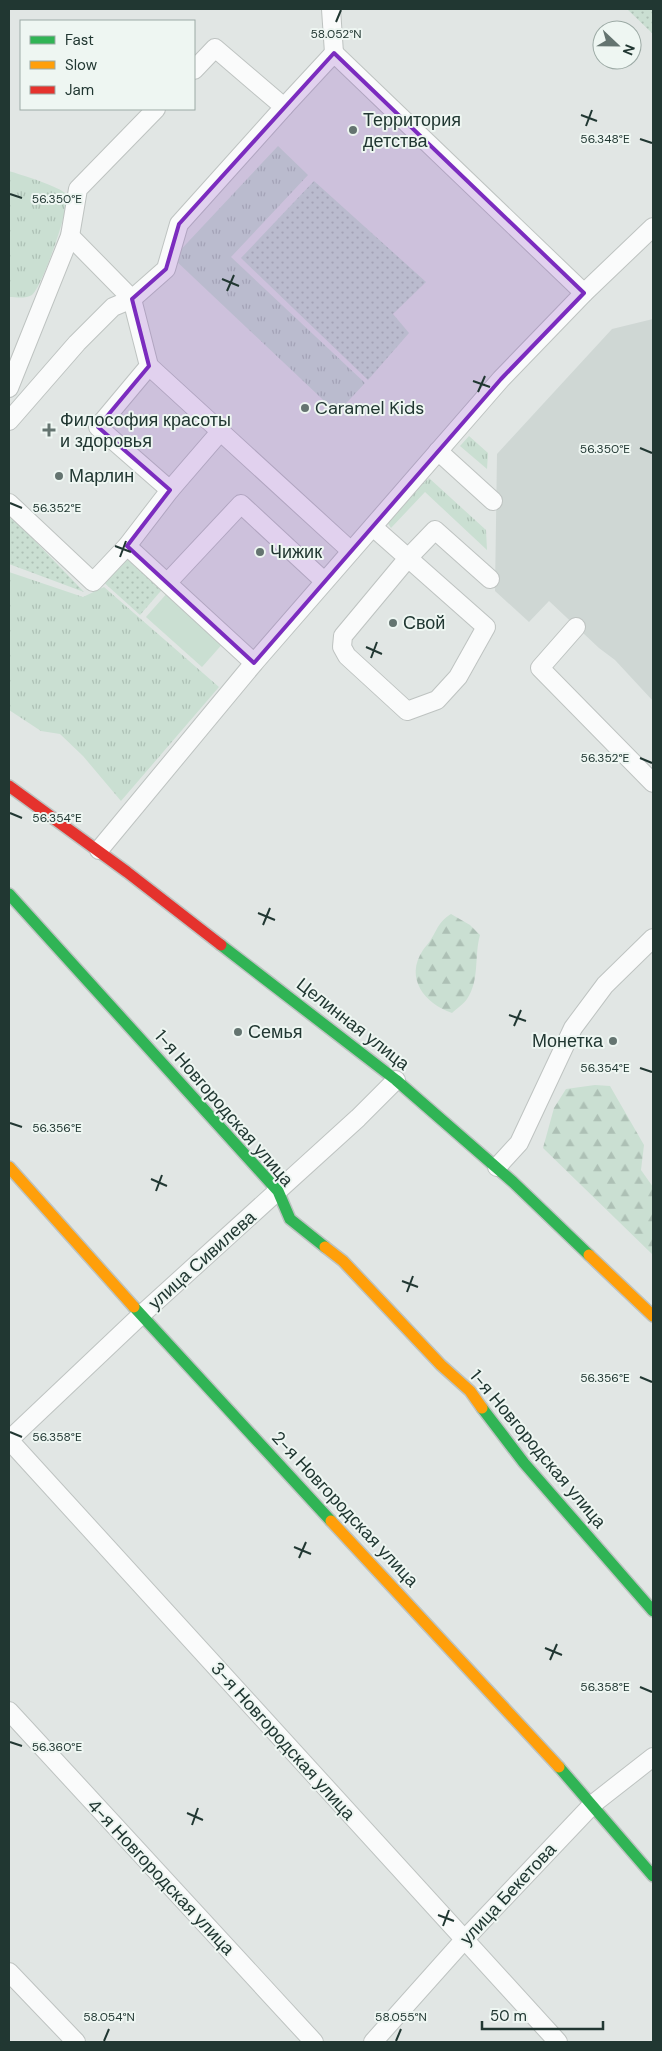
<svg xmlns="http://www.w3.org/2000/svg" width="662" height="2051" font-family="'DM Sans',sans-serif">
  <style>
    .built { fill: #cfd7d4 }
    .grass { fill: url(#grass-tufts) }
    .forest { fill: url(#forest-firs) }
    .park { fill: url(#park-dots) }
    .garden { fill: #cadfd2 }
    .lines { fill: none; stroke-linecap: round; stroke-linejoin: round }
    .street-casing { stroke: #bec3c1; stroke-width: 20 }
    .fast-casing { stroke: #bdc3c1; stroke-width: 14 }
    .slow-casing { stroke: #bdc3c1; stroke-width: 14 }
    .jam-casing { stroke: #bdc3c1; stroke-width: 14 }
    .street { stroke: #fafbfb; stroke-width: 18 }
    .fast { stroke: #30b455; stroke-width: 11 }
    .slow { stroke: #ff9f0a; stroke-width: 11 }
    .jam { stroke: #e5322d; stroke-width: 11 }
    .marked { fill: #7b2cbf; fill-opacity: 0.2; stroke: #7b2cbf; stroke-width: 4; stroke-linejoin: round }
    .ticks { fill: none; stroke: #213732; stroke-width: 2 }
    .poi-dot { fill: #647470; stroke: #eef6f2; stroke-width: 2 }
    .labels { text-anchor: middle; stroke-width: 4; stroke-linejoin: round; paint-order: stroke }
    .poi-label { font-size: 18px; fill: #213732; stroke: #eef6f2; text-anchor: start }
    .street-label { font-size: 18px; fill: #213732; stroke: #eef6f2 }
    .ticks-label { font-size: 12px; text-anchor: middle; fill: #213732; stroke: #eef6f2; stroke-width: 4; stroke-linejoin: round; paint-order: stroke }
  </style>
  <defs>
    <pattern id="grass-tufts" width="24" height="20" patternUnits="userSpaceOnUse" patternTransform="scale(1.25)"><rect width="24" height="20" fill="#cadfd2"/><path d="M3 7l-1-3M5 7V3M7 7l1-3M15 17l-1-3M17 17v-4M19 17l1-3" fill="none" stroke="#adc0b5"/></pattern>
    <pattern id="forest-firs" width="22" height="20" patternUnits="userSpaceOnUse" patternTransform="scale(1.25)"><rect width="22" height="20" fill="#cadfd2"/><path d="M5 1l3.5 6h-7zM16 11l3.5 6h-7z" fill="#adc0b5"/></pattern>
    <pattern id="park-dots" width="8" height="8" patternUnits="userSpaceOnUse" patternTransform="scale(1.25)"><rect width="8" height="8" fill="#cadfd2"/><path d="M2 2h.1M6 6h.1" fill="none" stroke="#adc0b5" stroke-width="1.8" stroke-linecap="round"/></pattern>
  </defs>
  <rect width="100%" height="100%" fill="#e1e6e4"/>
  <!-- built -->
  <polygon class="built" points="653,319 653,701 615,660 599,648 549,601 529,622 495,591 497,454 612,329"/>
  <!-- grass -->
  <g class="grass">
    <polygon points="278,146 308,175 231,257 365,383 337,413 173,258"/>
    <path d="M9,171C19,174 61,187 66,194C72,204 41,289 32,295C25,299 16,297 9,297Z"/>
    <polygon points="469,436 488,453 487,469 460,446"/>
    <polygon points="429,478 486,530 487,550 425,492 391,528 387,522 390,514"/>
    <polygon points="9,572 83,597 104,587 219,687 121,801 83,756 60,734 41,731 9,710"/>
  </g>
  <!-- forest -->
  <g class="forest">
    <path d="M451,914L470,925L480,935C474,956 480,980 467,999C464,1004 457,1008 452,1013C425,1004 404,978 423,950C425,947 428,944 430,941C438,929 438,922 451,914Z"/>
    <polygon points="595,1085 610,1086 644,1145 641,1170 653,1187 653,1255 543,1148 554,1108 566,1089"/>
  </g>
  <!-- park -->
  <g class="park">
    <polygon points="630,9 653,9 653,34 628,10"/>
    <polygon points="314,181 426,282 393,314 409,333 368,380 241,258"/>
    <polygon points="9,514 84,592 9,564"/>
    <polygon points="127,550 166,585 140,615 100,579"/>
  </g>
  <!-- garden -->
  <polygon class="garden" points="169,591 225,641 202,667 146,617"/>
  <g class="lines">
    <defs>
      <g id="street">
        <polyline points="331,9 334,53"/>
        <polyline points="284,107 334,53 584,293"/>
        <polyline points="149,366 351,551"/>
        <polyline points="9,388 70,236 78,189 156,109"/>
        <polyline points="9,421 77,343 113,307 132,299 166,269 179,224 284,107 215,48 194,70"/>
        <polyline points="438,451 493,501"/>
        <polyline points="170,490 220,432"/>
        <polyline points="9,503 93,582 127,546 170,490 98,427 149,366 132,299 70,236"/>
        <polyline points="373,527 486,627 458,677 437,700 407,711 347,656 342,647 343,636 408,558 435,530 490,579"/>
        <polyline points="127,546 254,663"/>
        <polyline points="168,582 241,504 324,581"/>
        <polyline points="576,627 540,668 653,783"/>
        <polyline points="99,850 254,663 501,379 584,293 653,227"/>
        <polyline points="497,1167 519,1143 573,1028 605,985 653,938"/>
        <polyline points="9,1440 558,2042"/>
        <polyline points="9,1440 141,1315 358,1118 396,1080"/>
        <polyline points="9,1711 314,2042"/>
        <polyline points="9,1972 76,2042"/>
        <polyline points="373,2042 464,1940 593,1804 653,1757"/>
      </g>
      <g id="fast">
        <polyline points="9,894 278,1191 290,1219 325,1247"/>
        <polyline points="221,945 396,1080 513,1182 589,1255"/>
        <polyline points="134,1307 331,1521"/>
        <polyline points="482,1408 524,1463 653,1611"/>
        <polyline points="559,1767 653,1876"/>
      </g>
      <g id="slow">
        <polyline points="9,1167 134,1307"/>
        <polyline points="325,1247 343,1261 441,1365 470,1391 482,1408"/>
        <polyline points="589,1255 653,1316"/>
        <polyline points="331,1521 559,1767"/>
      </g>
      <polyline id="jam" points="9,786 127,872 221,945"/>
    </defs>
    <!-- street casing -->
    <use href="#street" class="street-casing"/>
    <!-- fast casing -->
    <use href="#fast" class="fast-casing"/>
    <!-- slow casing -->
    <use href="#slow" class="slow-casing"/>
    <!-- jam casing -->
    <use href="#jam" class="jam-casing"/>
    <!-- street -->
    <use href="#street" class="street"/>
    <!-- fast -->
    <use href="#fast" class="fast"/>
    <!-- slow -->
    <use href="#slow" class="slow"/>
    <!-- jam -->
    <use href="#jam" class="jam"/>
  </g>
  <!-- marked area -->
  <path class="marked" d="M334,53L584,293L501,379L254,663L127,546L170,490L98,427L149,366L132,299L166,269L179,224Z"/>
  <!-- ticks -->
  <path class="ticks" d="M336,22L341,10M581,115L597,121M586,126L592,110M640,139L652,143M10,194L22,198M222,279L239,286M227,291L234,275M473,381L490,387M478,392L485,376M640,448L652,453M10,503L22,508M115,546L131,552M120,557L126,541M366,647L382,654M371,658L377,642M640,758L652,763M10,813L22,818M258,913L275,920M263,925L270,908M509,1015L526,1021M514,1026L521,1010M640,1068L652,1072M10,1123L22,1127M151,1179L167,1186M156,1191L162,1175M402,1281L418,1287M407,1292L413,1276M640,1377L652,1382M10,1432L22,1437M294,1547L311,1554M299,1558L306,1542M545,1648L562,1655M550,1660L557,1644M640,1687L652,1692M10,1742L22,1746M187,1813L203,1820M192,1825L198,1808M438,1915L454,1921M443,1926L449,1910M104,2041L109,2029M396,2041L401,2029"/>
  <!-- markers -->
  <g class="poi-dot">
    <circle cx="353" cy="130" r="5"/>
    <circle cx="305" cy="408" r="5"/>
    <path d="M46.5 422.5h5v5h5v5h-5v5h-5v-5h-5v-5h5z"/>
    <circle cx="59" cy="476" r="5"/>
    <circle cx="260" cy="552" r="5"/>
    <circle cx="393" cy="623" r="5"/>
    <circle cx="238" cy="1032" r="5"/>
    <circle cx="613" cy="1041" r="5"/>
  </g>
  <g class="labels">
    <!-- poi labels -->
    <g class="poi-label">
      <text x="363" y="126">Территория<tspan x="363" dy="21">детства</tspan></text>
      <text x="315" y="414">Caramel Kids</text>
      <text x="60" y="426">Философия красоты<tspan x="60" dy="21">и здоровья</tspan></text>
      <text x="69" y="482">Марлин</text>
      <text x="270" y="558">Чижик</text>
      <text x="403" y="629">Свой</text>
      <text x="248" y="1038">Семья</text>
      <text x="603" y="1047" text-anchor="end">Монетка</text>
    </g>
    <!-- street labels -->
    <g class="street-label">
      <text transform="translate(353 1024) rotate(38)" y="6">Целинная улица</text>
      <text transform="translate(224 1108) rotate(49)" y="6">1-я Новгородская улица</text>
      <text transform="translate(202 1260) rotate(-42)" y="6">улица Сивилева</text>
      <text transform="translate(538 1449) rotate(50)" y="6">1-я Новгородская улица</text>
      <text transform="translate(345 1509) rotate(47)" y="6">2-я Новгородская улица</text>
      <text transform="translate(283 1741) rotate(48)" y="6">3-я Новгородская улица</text>
      <text transform="translate(161 1877) rotate(47)" y="6">4-я Новгородская улица</text>
      <text transform="translate(508 1894) rotate(-47)" y="6">улица Бекетова</text>
    </g>
  </g>
  <g class="ticks-label">
    <text x="336" y="38">58.052°N</text>
    <text x="605" y="143">56.348°E</text>
    <text x="57" y="203">56.350°E</text>
    <text x="605" y="453">56.350°E</text>
    <text x="57" y="512">56.352°E</text>
    <text x="605" y="762">56.352°E</text>
    <text x="57" y="822">56.354°E</text>
    <text x="605" y="1072">56.354°E</text>
    <text x="57" y="1132">56.356°E</text>
    <text x="605" y="1382">56.356°E</text>
    <text x="57" y="1441">56.358°E</text>
    <text x="605" y="1691">56.358°E</text>
    <text x="57" y="1751">56.360°E</text>
    <text x="109" y="2021">58.054°N</text>
    <text x="401" y="2021">58.055°N</text>
  </g>
  <!-- border -->
  <rect width="662" height="2051" fill="none" stroke="#213732" stroke-width="20"/>
  <!-- legend -->
  <rect x="20" y="20" width="175" height="90" fill="#eef6f2" stroke="#9caaa5"/>
  <rect x="30" y="36" width="25" height="8" fill="#30b455" stroke="#9caaa5"/>
  <text x="65" y="45" font-size="15" fill="#213732">Fast</text>
  <rect x="30" y="61" width="25" height="8" fill="#ff9f0a" stroke="#9caaa5"/>
  <text x="65" y="70" font-size="15" fill="#213732">Slow</text>
  <rect x="30" y="86" width="25" height="8" fill="#e5322d" stroke="#9caaa5"/>
  <text x="65" y="95" font-size="15" fill="#213732">Jam</text>
  <!-- north arrow -->
  <g transform="translate(617 45) rotate(112)"><circle r="24" fill="#eef6f2" stroke="#9caaa5"/>
  <path d="M0-4L9 19L0 12L-9 19Z" fill="#647470"/>
  <text y="-8" font-size="14" font-weight="bold" text-anchor="middle" fill="#213732">N</text>
  </g>
  <!-- scale -->
  <path d="M482 2021v8h121v-8" fill="none" stroke="#213732" stroke-width="2.5"/>
  <text x="490" y="2021" font-size="15" fill="#213732" stroke="#eef6f2" stroke-width="4" paint-order="stroke">50 m</text>
</svg>
